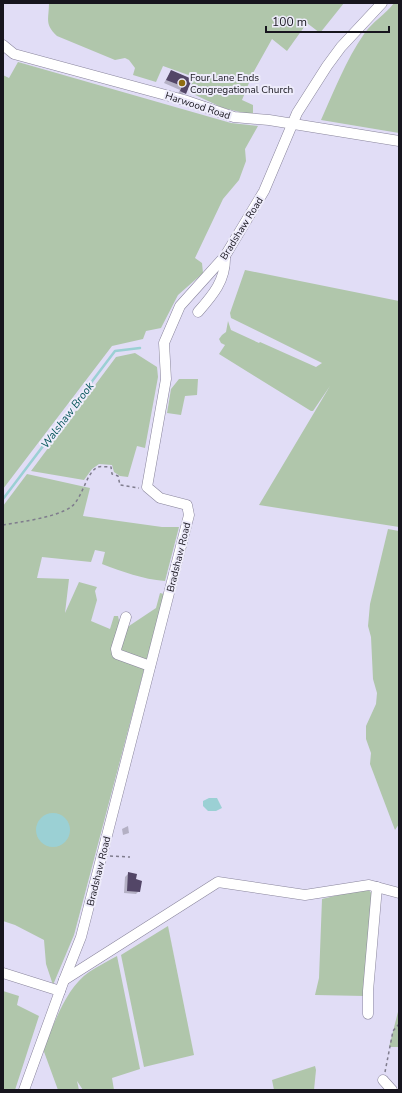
<svg xmlns="http://www.w3.org/2000/svg" width="402" height="1093" font-family="'Nunito Sans',sans-serif">
  <style>
    .green { fill: #b0c6ab }
    .water { fill: #9bd0d4 }
    .shadow { fill: #0003 }
    .lines { fill: none; stroke-linecap: round; stroke-linejoin: round }
    .stream { stroke: #9bd0d4; stroke-width: 2.5 }
    .building { fill: #534667 }
    .minor-casing { stroke: #89859c; stroke-width: 11 }
    .path { stroke: #7f7c8d; stroke-width: 1.5; stroke-dasharray: 3 3; stroke-linecap: butt }
    .minor { stroke: #fff; stroke-width: 10 }
    .poi-dot { fill: #8f6d11; stroke: #eeecfb; stroke-width: 1.5 }
    .labels { text-anchor: middle; stroke-width: 4; stroke-linejoin: round; paint-order: stroke }
    .poi-label { font-size: 10px; fill: #17151e; stroke: #eeecfb; text-anchor: start }
    .street-label { font-size: 10px; fill: #17151e; stroke: #eeecfb }
    .water-label { font-size: 11px; font-style: italic; fill: #07565b; stroke: #eeecfb }
  </style>
  <rect width="100%" height="100%" fill="#e1ddf6"/>
  <!-- green -->
  <g class="green">
    <path d="M49,3H344L320,33L307,23L287,51L272,39L253,73L242,100L253,105V115L223,108L189,92L194,77L163,66L156,82L133,75L135,68L129,60L125,58L115,60L57,36C44,24 49,19 49,3Z"/>
    <path d="M394,3H399V133L321,120C334,91 346,60 364,34C372,22 386,14 394,3Z"/>
    <polygon points="18,62 231,123 258,126 245,149 246,161 239,180 223,199 195,258 202,263 203,273 178,295 161,328 146,331 143,339 112,346 3,489 3,75 9,78"/>
    <polygon points="245,270 399,301 399,527 259,505 330,386 313,411 311,411 219,354 225,345 221,343 219,339 222,335 226,332 228,321 231,330 259,343 260,342 316,367 322,363 231,318 230,313"/>
    <polygon points="135,353 157,367 158,377 145,448 137,446 128,477 120,476 114,472 112,465 99,464 92,469 84,480 31,471 116,357"/>
    <polygon points="179,379 198,379 197,395 185,396 181,415 167,413 171,389"/>
    <path d="M27,474L90,488L83,516L162,527H179L165,581C142,579 123,572 102,564L105,552L95,550L91,562L42,557L37,578L69,579L65,613L79,582L97,587L95,591L97,600L91,621L110,629L114,616H118L120,625L113,651L116,658L140,667L142,660L121,652L120,648L126,628L156,608L160,593L164,594L74,935L53,985L46,964L44,940L15,925L3,921V506Z"/>
    <polygon points="388,529 399,531 399,824 395,830 370,764 371,753 366,739 366,726 376,704 377,693 373,679 371,637 368,626 370,604"/>
    <polygon points="367,888 374,896 365,996 315,995 319,978 322,899"/>
    <polygon points="168,926 194,1055 144,1067 121,955"/>
    <path d="M117,956L140,1069L112,1078L114,1090H83L77,1081L79,1090H58L43,1049C55,1023 65,989 89,972C98,966 108,961 117,956Z"/>
    <polygon points="3,991 19,996 17,1005 39,1016 15,1090 3,1090"/>
    <polygon points="399,1008 399,1047 389,1047"/>
    <polygon points="315,1066 316,1070 314,1090 274,1090 272,1080"/>
  </g>
  <!-- water -->
  <g class="water">
    <polygon points="209,798 217,798 222,808 216,811 208,811 203,806 203,801"/>
    <circle cx="53" cy="830" r="17"/>
  </g>
  <!-- shadow -->
  <g class="shadow">
    <polygon points="171,71 191,79 182,96 177,95 180,90 164,83"/>
    <polygon points="128,826 129,833 123,835 122,829"/>
    <polygon points="128,874 135,880 139,891 136,894 124,893 125,877"/>
  </g>
  <g class="lines">
    <!-- stream -->
    <polyline class="stream" points="3,499 115,351 140,348"/>
  </g>
  <!-- building -->
  <g class="building">
    <polygon points="171,70 192,79 186,94 180,91 182,86 166,80"/>
    <polygon points="128,872 137,874 136,879 142,881 140,892 127,891"/>
  </g>
  <g class="lines">
    <defs>
      <g id="minor">
        <polyline points="3,45 14,54 184,100 234,117 269,120 399,141"/>
        <path d="M198,312C213,295 226,280 225,256"/>
        <polyline points="126,617 116,649 117,654 150,666"/>
        <polyline points="3,973 60,991"/>
        <polyline points="64,980 218,882 305,895 369,885 399,893"/>
        <polyline points="368,1014 368,991 377,887"/>
        <polyline points="383,1080 392,1090"/>
        <polyline points="24,1090 64,980 81,937 189,515 187,505 160,498 147,487 166,379 164,343 180,306 225,256 264,191 297,113 327,66 341,47 382,3"/>
      </g>
    </defs>
    <!-- minor casing -->
    <use href="#minor" class="minor-casing"/>
    <!-- path -->
    <g class="path">
      <path d="M3,525C21,522 57,517 71,507C83,498 86,472 98,467C101,466 107,467 111,467L112,474L118,476L120,485L139,488"/>
      <polyline points="110,856 130,857"/>
      <polyline points="385,1072 393,1031 399,1024"/>
    </g>
    <!-- minor -->
    <use href="#minor" class="minor"/>
  </g>
  <!-- markers -->
  <circle class="poi-dot" cx="182" cy="83" r="4"/>
  <g class="labels">
    <!-- poi labels -->
    <g class="poi-label">
      <text x="190" y="81">Four Lane Ends<tspan x="190" dy="12">Congregational Church</tspan></text>
    </g>
    <!-- street labels -->
    <g class="street-label">
      <text transform="translate(198 105) rotate(18)" y="4">Harwood Road</text>
      <text transform="translate(241 228) rotate(-58)" y="4">Bradshaw Road</text>
      <text transform="translate(178 557) rotate(-76)" y="4">Bradshaw Road</text>
      <text transform="translate(98 871) rotate(-76)" y="4">Bradshaw Road</text>
    </g>
    <!-- water labels -->
    <g class="water-label">
      <text transform="translate(67 415) rotate(-53)" y="4">Walshaw Brook</text>
    </g>
  </g>
  <!-- border -->
  <rect width="402" height="1093" fill="none" stroke="#17151e" stroke-width="8"/>
  <!-- scale -->
  <path d="M266 26v6h123v-6" fill="none" stroke="#17151e" stroke-width="2"/>
  <text x="272" y="26" font-size="12" fill="#17151e" stroke="#eeecfb" stroke-width="3" paint-order="stroke">100 m</text>
</svg>
